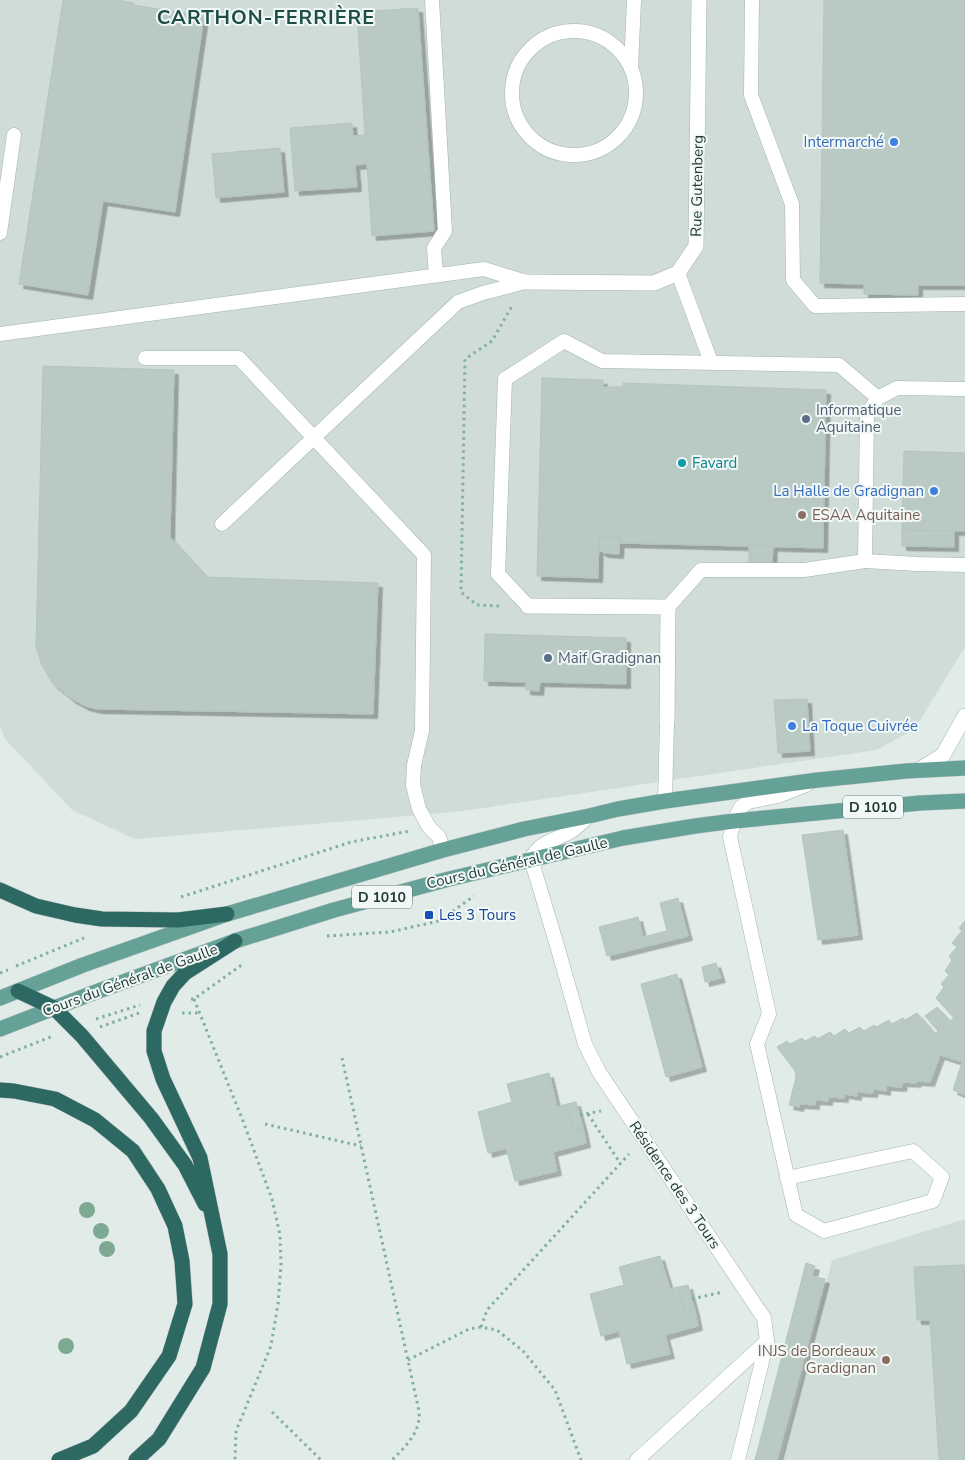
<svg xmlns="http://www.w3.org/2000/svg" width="965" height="1460" font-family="'Nunito Sans',sans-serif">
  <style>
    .built { fill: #cfdcd7 }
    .building { fill: #b9c9c4; stroke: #b4c5c0; filter: url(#shadow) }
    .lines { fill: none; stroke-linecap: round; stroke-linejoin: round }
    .lane-casing { stroke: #a4b4b0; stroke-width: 15 }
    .street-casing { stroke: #a4b4b0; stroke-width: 16 }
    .secondary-casing { stroke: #9fb7b1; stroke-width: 16 }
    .primary-casing { stroke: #c1c8c7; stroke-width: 16 }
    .highway-casing { stroke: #c1c8c7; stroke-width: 16 }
    .path { stroke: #82afa5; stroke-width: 3; stroke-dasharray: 2.5 4; stroke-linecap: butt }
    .lane { stroke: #fff; stroke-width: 14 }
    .street { stroke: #fff; stroke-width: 15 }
    .secondary { stroke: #fff; stroke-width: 15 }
    .primary { stroke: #66a197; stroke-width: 15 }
    .highway { stroke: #2d6962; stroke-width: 15 }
    .tree { fill: #7da993 }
    .shop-dot { fill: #3f7fe0; stroke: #f2f8f6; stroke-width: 2 }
    .service-dot { fill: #5c6f8a; stroke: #f2f8f6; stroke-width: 2 }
    .culture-dot { fill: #0f9aa8; stroke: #f2f8f6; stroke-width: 2 }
    .education-dot { fill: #8d6e63; stroke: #f2f8f6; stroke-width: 2 }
    .transit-dot { fill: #1a4fb4; stroke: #f2f8f6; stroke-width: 2 }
    .labels { text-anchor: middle; stroke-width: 4; stroke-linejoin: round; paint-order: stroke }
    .shield { fill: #f2f8f6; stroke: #607471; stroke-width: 1 }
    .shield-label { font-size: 14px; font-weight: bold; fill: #213c38 }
    .shop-label { font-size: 15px; fill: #366cbe; stroke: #f2f8f6; text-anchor: end }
    .street-label { font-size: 15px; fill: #213c38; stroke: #f2f8f6 }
    .service-label { font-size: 15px; fill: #4e5e75; stroke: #f2f8f6; text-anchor: start }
    .culture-label { font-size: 15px; fill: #0d838f; stroke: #f2f8f6; text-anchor: start }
    .education-label { font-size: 15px; fill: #785e54; stroke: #f2f8f6; text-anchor: start }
    .transit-label { font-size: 15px; fill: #164399; stroke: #f2f8f6; text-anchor: start }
    .district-label { font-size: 20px; font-weight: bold; letter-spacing: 1px; fill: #1d4e47; stroke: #f2f8f6 }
  </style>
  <defs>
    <filter id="shadow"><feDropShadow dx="4.5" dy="4.5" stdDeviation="0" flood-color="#0004"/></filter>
  </defs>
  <rect width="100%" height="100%" fill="#e1ece8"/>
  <!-- built -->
  <g class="built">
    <polygon points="0,0 965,0 965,647 914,730 876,750 455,812 135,839 72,810 5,739 0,726"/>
    <polygon points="965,1219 965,1460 782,1460 832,1260"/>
  </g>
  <!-- building -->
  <g class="building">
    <polygon points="63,0 117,0 134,3 133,5 204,16 175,212 103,201 88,295 19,284"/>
    <polygon points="824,0 965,0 965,285 918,285 918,295 864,294 864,284 820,283"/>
    <polygon points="418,8 434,231 372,236 367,164 355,165 357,187 295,191 290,128 352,123 353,136 365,135 357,12"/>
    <polygon points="280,148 284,192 216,198 212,154"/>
    <polygon points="43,366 174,370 170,537 207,577 378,583 373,714 97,709 85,706 72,699 53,684 42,665 36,647"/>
    <polygon points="542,378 603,380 603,387 623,387 623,383 826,390 823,548 619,543 620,537 599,537 598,578 537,576"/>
    <polygon points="904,451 965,453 965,531 902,530"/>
    <polygon points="902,530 954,531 954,547 902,546"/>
    <polygon points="599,537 620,537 619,554 604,553 599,550"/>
    <polygon points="749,545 773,546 772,565 749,565"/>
    <polygon points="485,634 626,638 626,684 540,682 539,691 526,690 526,682 484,681"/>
    <polygon points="807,699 810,751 778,753 774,700"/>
    <polygon points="843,830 858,935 818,940 802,835"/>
    <polygon points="678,898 688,936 607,956 599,927 638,917 643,937 667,931 660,903"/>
    <polygon points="965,921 965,1095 953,1090 962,1062 940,1055 930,1082 917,1081 916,1083 903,1082 902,1087 886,1086 886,1091 874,1089 873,1093 857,1092 857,1096 844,1094 844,1098 828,1097 828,1101 815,1100 815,1105 800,1104 799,1107 789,1105 796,1077 795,1071 777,1047 787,1041 790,1044 802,1038 805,1041 815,1036 817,1039 830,1032 834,1036 845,1029 849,1033 860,1027 864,1031 874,1025 876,1027 889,1020 892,1024 903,1018 905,1020 917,1013 935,1034 938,1031 925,1016 937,1007 950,1021 954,1018 936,998 944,987 941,984 949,975 945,971 952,960 949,956 957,947 952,943 962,931 959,928"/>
    <polygon points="716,963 721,978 705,982 702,967"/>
    <polygon points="677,974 702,1067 666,1077 641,984"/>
    <polygon points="549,1073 557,1107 567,1104 573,1131 583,1128 586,1143 553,1152 557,1171 515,1181 506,1148 488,1153 478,1112 512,1102 507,1084"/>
    <polygon points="576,1102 583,1128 573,1131 567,1104"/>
    <polygon points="660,1256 670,1289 678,1287 685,1313 695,1311 698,1326 665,1335 670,1354 627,1364 619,1331 601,1336 590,1294 624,1285 619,1267"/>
    <polygon points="806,1263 815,1266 812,1276 825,1279 777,1460 755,1460"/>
    <polygon points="964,1265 965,1292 965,1460 939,1460 930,1320 917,1320 914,1267"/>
    <polygon points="688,1285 695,1311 685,1313 678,1287"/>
  </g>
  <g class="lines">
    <defs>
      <g id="lane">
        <polyline points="432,0 445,231 434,248 436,275"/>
        <polyline points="752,0 751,95 792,204 793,280 815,306 965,304"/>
        <circle cx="574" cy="93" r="62"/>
        <polyline points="631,68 634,0"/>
        <polyline points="0,233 14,135"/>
        <polyline points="678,273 711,362"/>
        <polyline points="0,334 484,269 526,282"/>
        <polyline points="145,358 239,358 424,555 422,731 414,765 413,785 419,809 429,827 439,837 443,850"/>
        <polyline points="965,389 897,388 878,398 867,414 865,561 917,564 965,565"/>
        <polyline points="222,524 458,302 483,293 525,282"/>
        <polyline points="528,606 498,574 505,379 564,341 602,361 839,365 878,398"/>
        <polyline points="668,607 701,570 804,570 865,561"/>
        <polyline points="665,801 667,722"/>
        <path d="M589,816C583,821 577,828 570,832C554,841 540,841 531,859L556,942L585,1044L599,1072L764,1318L767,1341L637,1460"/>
        <polyline points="787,1178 913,1151 942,1177 933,1201 824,1231 796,1215 757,1044 769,1014 730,837 734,821 741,807 748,802 778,796 806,785"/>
        <polyline points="738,1460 767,1341"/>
      </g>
      <g id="street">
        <polyline points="526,282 654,283 678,273 696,246 699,0"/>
        <polyline points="528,606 668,607 667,722"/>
      </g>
      <polyline id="secondary" points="919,770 943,755 965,716"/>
      <g id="primary">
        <polyline points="0,998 83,965 227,914 443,850 524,829 589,816 618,809 665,801 818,780 906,771 965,768"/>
        <polyline points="0,1029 93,993 235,941 334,910 449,879 623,838 695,826 734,821 920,803 965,801"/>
      </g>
      <g id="highway">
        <polyline points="0,890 36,906 75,915 102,919 178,920 227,914"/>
        <polyline points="18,991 54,1008 82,1036 151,1118 185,1165 205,1204"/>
        <polyline points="0,1090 14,1091 55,1099 95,1120 133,1151 158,1189 175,1226 182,1261 185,1304 169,1356 131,1411 93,1446 59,1460"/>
        <polyline points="136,1460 159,1439 203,1368 220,1304 220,1254 200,1158 163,1079 154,1051 154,1031 164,1002 173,986 185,973 235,941"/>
      </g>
    </defs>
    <!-- lane casing -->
    <use href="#lane" class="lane-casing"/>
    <!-- street casing -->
    <use href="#street" class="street-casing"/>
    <!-- secondary casing -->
    <use href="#secondary" class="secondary-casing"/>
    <!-- primary casing -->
    <use href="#primary" class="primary-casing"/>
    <!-- highway casing -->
    <use href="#highway" class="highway-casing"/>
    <!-- path -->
    <g class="path">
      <polyline points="499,606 477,605 461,592 465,359 492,341 512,306"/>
      <polyline points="181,897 351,842 410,831"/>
      <polyline points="327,936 390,932 439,921 474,896"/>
      <polyline points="16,966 84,938"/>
      <polyline points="0,973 8,970"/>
      <polyline points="191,999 194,999 243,964"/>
      <polyline points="194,999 243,1121 272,1199 280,1235 281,1264 278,1304 271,1346 236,1431 235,1460"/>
      <polyline points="182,1013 199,1013"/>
      <polyline points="96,1019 140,1005"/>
      <polyline points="100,1027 139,1013"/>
      <polyline points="0,1057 53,1036"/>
      <path d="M342,1058L419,1411C421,1432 406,1446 392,1460"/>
      <polyline points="588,1114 620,1163"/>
      <polyline points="580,1115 601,1111"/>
      <polyline points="265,1124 361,1146"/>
      <polyline points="692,1299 723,1292"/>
      <polyline points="481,1327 487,1310 629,1154"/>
      <polyline points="408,1360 469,1329 481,1327 497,1330 523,1351 555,1390 581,1460"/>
      <polyline points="272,1412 321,1460"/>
    </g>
    <!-- lane -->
    <use href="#lane" class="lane"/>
    <!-- street -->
    <use href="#street" class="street"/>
    <!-- secondary -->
    <use href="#secondary" class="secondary"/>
    <!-- primary -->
    <use href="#primary" class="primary"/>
    <!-- highway -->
    <use href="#highway" class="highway"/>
  </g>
  <!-- trees -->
  <g class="tree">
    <circle cx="87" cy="1210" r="8"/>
    <circle cx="101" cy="1231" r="8"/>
    <circle cx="107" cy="1249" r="8"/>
    <circle cx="66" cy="1346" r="8"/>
  </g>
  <!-- markers -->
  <g class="shop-dot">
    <circle cx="894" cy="142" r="5"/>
    <circle cx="934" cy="491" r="5"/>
    <circle cx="792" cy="726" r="5"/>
  </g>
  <g class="service-dot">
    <circle cx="806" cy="419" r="5"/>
    <circle cx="548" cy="658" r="5"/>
  </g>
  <circle class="culture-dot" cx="682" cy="463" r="5"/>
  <g class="education-dot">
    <circle cx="802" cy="515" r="5"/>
    <circle cx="886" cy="1360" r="5"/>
  </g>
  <rect class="transit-dot" x="424" y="910" width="10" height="10" rx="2.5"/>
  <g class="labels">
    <!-- shield labels -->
    <g class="shield">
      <rect x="843" y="795.5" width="60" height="23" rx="4"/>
      <rect x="352" y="885.5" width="60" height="23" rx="4"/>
    </g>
    <g class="shield-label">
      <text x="873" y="812">D 1010</text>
      <text x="382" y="902">D 1010</text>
    </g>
    <!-- shop labels -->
    <g class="shop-label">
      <text x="884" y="147">Intermarché</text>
      <text x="924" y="496">La Halle de Gradignan</text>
      <text x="802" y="731" text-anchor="start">La Toque Cuivrée</text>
    </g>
    <!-- street labels -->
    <g class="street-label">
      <text transform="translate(697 186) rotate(-89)" y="5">Rue Gutenberg</text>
      <text transform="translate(517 863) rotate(-13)" y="5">Cours du Général de Gaulle</text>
      <text transform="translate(130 980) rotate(-20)" y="5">Cours du Général de Gaulle</text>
      <text transform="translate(675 1185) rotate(56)" y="5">Résidence des 3 Tours</text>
    </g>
    <!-- service labels -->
    <g class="service-label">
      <text x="816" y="415">Informatique<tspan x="816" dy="17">Aquitaine</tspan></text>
      <text x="558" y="663">Maif Gradignan</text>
    </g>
    <!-- culture labels -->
    <g class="culture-label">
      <text x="692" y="468">Favard</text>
    </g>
    <!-- education labels -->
    <g class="education-label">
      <text x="812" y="520">ESAA Aquitaine</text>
      <text x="876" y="1356" text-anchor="end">INJS de Bordeaux<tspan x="876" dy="17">Gradignan</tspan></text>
    </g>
    <!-- transit labels -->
    <g class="transit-label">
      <text x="439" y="920">Les 3 Tours</text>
    </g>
    <!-- district labels -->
    <g class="district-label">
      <text x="266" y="24">CARTHON-FERRIÈRE</text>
    </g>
  </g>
</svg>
